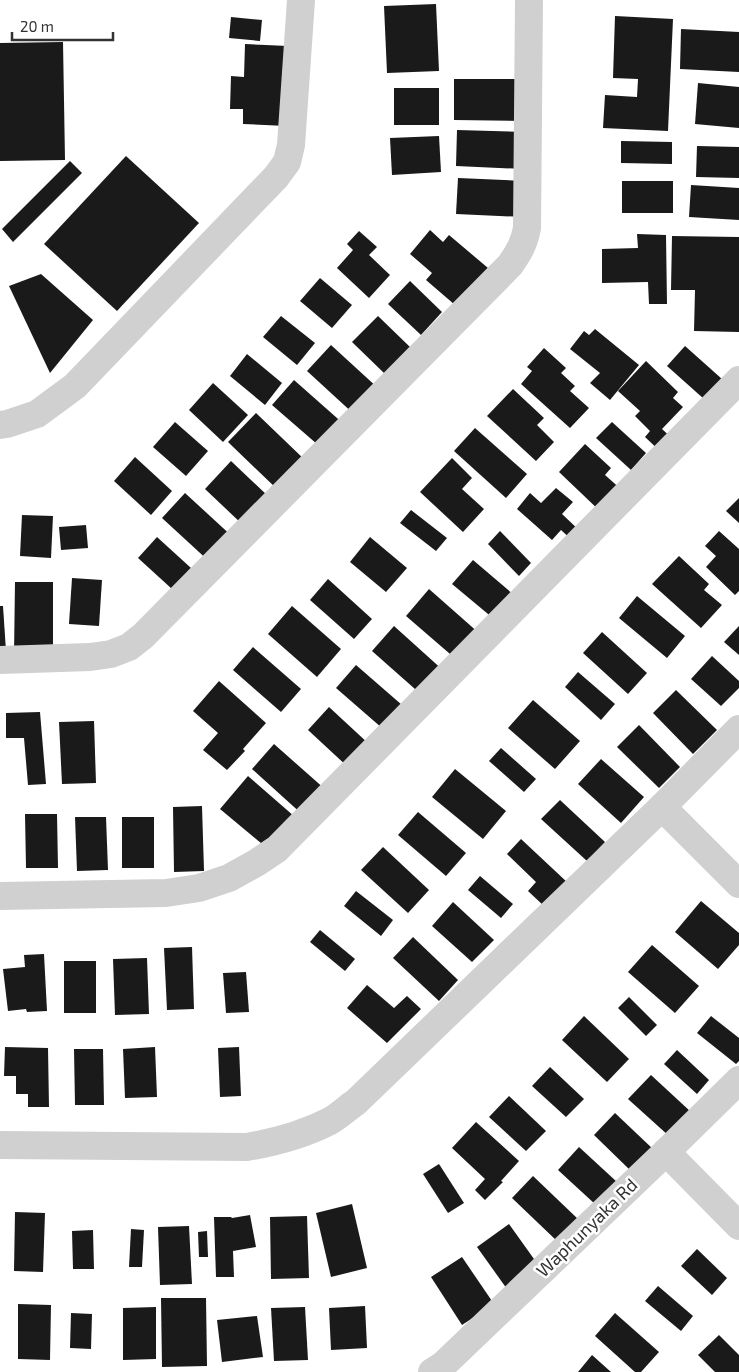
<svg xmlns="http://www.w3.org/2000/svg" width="739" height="1372" font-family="'Exo 2',sans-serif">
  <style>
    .building { fill: #1a1a1a }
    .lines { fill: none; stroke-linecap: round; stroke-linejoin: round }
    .street { stroke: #d0d0d0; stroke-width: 28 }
    .labels { text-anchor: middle; stroke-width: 5; stroke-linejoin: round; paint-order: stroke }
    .street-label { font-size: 18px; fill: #333; stroke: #fff }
  </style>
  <rect width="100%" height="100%" fill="#fff"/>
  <!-- building -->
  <g class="building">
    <polygon points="436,4 439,71 387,73 384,6"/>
    <polygon points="615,16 673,19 668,131 603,128 605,95 637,97 638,79 613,78"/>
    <polygon points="231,17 262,20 260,41 229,38"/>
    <polygon points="681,29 739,32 739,72 680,69"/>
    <polygon points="63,42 65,160 0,161 0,43"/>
    <polygon points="245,44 288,46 286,126 243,124 243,109 230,109 231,76 244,77"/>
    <polygon points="454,79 526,79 525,121 454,120"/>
    <polygon points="698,83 739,87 739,128 695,124"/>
    <rect x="394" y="88" width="45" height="37"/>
    <polygon points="457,130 525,132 524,169 456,166"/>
    <polygon points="439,136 441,172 392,175 390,138"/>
    <polygon points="621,141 672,142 672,164 621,163"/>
    <polygon points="697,146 739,147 739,178 696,177"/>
    <polygon points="126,156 199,223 117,311 44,244"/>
    <polygon points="70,161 82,173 13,242 2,229"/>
    <polygon points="458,178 525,181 524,217 456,214"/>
    <rect x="622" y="181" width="51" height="32"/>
    <polygon points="691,185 739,188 739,220 689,217"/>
    <polygon points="430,230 443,242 449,235 488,268 455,305 426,280 432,273 410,254"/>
    <polygon points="359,231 377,247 369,255 390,275 369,298 337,268 353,250 347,244"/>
    <polygon points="637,234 666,235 667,304 649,304 648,282 602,283 602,249 638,248"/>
    <polygon points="672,236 739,237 739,332 694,331 695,290 671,290"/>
    <polygon points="41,274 93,320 50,373 9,286"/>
    <polygon points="320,278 352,305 332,328 300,301"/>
    <polygon points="410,281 442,312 421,335 388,304"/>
    <polygon points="281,316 315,343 297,365 263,337"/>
    <polygon points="378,316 410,347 385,374 352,342"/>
    <polygon points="595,329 639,365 610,400 590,383 600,373 570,349 584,331 589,335"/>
    <polygon points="331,345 379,389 356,416 307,371"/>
    <polygon points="685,346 722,379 704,399 667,366"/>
    <polygon points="544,348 566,368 561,373 575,386 570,391 589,408 570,428 521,384 532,371 527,367"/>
    <polygon points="247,354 282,383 265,405 230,376"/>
    <polygon points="646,361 678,392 673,398 683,407 662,429 675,441 663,454 645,437 650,431 635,416 640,411 618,391"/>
    <polygon points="294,380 346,426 325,451 272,405"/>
    <polygon points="213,383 248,415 223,442 189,410"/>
    <polygon points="513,389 544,418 537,425 554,442 536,461 487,416"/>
    <polygon points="256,413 306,461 278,490 228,442"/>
    <polygon points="175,422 208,451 186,476 153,447"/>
    <polygon points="612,422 646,453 631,470 596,438"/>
    <polygon points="475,428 527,474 506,498 454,451"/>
    <polygon points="585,444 611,468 605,475 623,491 602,513 559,472"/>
    <polygon points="135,457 172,491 151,515 114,481"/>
    <polygon points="452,458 472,478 462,489 484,509 463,532 420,492"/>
    <polygon points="231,461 269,497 243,525 205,489"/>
    <polygon points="556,488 573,502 562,514 581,532 573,541 561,530 552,540 517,509 530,493 541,503"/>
    <polygon points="185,493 235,539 212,564 162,518"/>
    <polygon points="739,498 739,523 726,511"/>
    <polygon points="411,510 447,538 436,551 400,523"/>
    <polygon points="22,515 53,516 51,558 20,556"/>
    <polygon points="86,525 88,548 61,550 59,527"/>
    <polygon points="500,531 531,563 519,576 488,544"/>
    <polygon points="719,531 739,549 739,591 735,595 706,567 716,556 705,546"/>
    <polygon points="157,537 191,568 172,589 138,558"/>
    <polygon points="370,537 407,568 386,592 350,562"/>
    <polygon points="679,556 709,584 704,590 722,605 701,628 652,584"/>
    <polygon points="473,560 514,595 494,619 452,584"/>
    <polygon points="72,578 102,580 99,626 69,624"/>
    <polygon points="328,579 372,619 354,639 310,600"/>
    <polygon points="15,582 53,582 53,655 14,655"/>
    <polygon points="429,589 480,634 457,660 406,616"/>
    <polygon points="637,596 685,636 667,658 619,618"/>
    <polygon points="0,606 3,606 6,651 0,652"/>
    <polygon points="292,606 341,649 317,677 268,634"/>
    <polygon points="394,626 445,672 424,697 372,651"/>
    <polygon points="739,626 739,655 724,642"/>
    <polygon points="602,632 647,673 628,694 583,653"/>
    <polygon points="253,647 301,689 281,712 233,670"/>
    <polygon points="712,656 739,681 739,688 721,706 691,679"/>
    <polygon points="356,665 402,705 382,728 336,688"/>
    <polygon points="578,672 615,704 601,720 565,687"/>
    <polygon points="219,681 266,723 243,749 245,751 227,770 203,750 218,733 193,711"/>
    <polygon points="676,690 717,730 693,754 653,713"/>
    <polygon points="533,700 580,741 555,769 508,728"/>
    <polygon points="329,707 370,745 349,768 308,730"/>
    <polygon points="40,712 46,784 28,785 24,738 6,738 6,713"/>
    <polygon points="94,721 96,783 62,784 59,722"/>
    <polygon points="639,725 680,767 659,788 617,747"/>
    <polygon points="274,744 326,790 304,816 252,769"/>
    <polygon points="501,748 536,779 524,792 489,761"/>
    <polygon points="601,759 644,797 621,823 578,784"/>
    <polygon points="455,769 506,811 483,839 432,797"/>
    <polygon points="248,776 295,817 268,849 220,809"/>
    <polygon points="560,800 605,842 587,861 541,819"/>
    <polygon points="202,806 204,871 174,872 173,807"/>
    <polygon points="418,812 466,853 446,876 398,835"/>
    <polygon points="25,814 57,814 58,868 26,868"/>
    <polygon points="75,817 106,817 108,870 77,871"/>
    <rect x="122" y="817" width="32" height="51"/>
    <polygon points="521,839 568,883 545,907 528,891 536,882 507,854"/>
    <polygon points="383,847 429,890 408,913 361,870"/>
    <polygon points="480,876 513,904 501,918 468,890"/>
    <polygon points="356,891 393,920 381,936 344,906"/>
    <polygon points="701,901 739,933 739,945 718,969 675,932"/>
    <polygon points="453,902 494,940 472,962 432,926"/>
    <polygon points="320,930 355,959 345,971 310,942"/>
    <polygon points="413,937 458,980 439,1001 393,958"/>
    <polygon points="652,945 699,986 675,1013 628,972"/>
    <polygon points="192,947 194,1009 167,1010 164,948"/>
    <polygon points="44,954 47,1011 27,1012 26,1009 8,1011 3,969 25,967 24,955"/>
    <polygon points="147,958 149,1014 115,1015 113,959"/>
    <rect x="64" y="961" width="32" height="52"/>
    <polygon points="246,972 249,1012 226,1013 223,973"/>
    <polygon points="367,985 394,1008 407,996 421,1009 387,1043 347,1008"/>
    <polygon points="629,997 657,1025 646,1036 618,1008"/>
    <polygon points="584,1016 629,1059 607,1082 562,1040"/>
    <polygon points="711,1016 739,1038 739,1061 736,1064 697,1033"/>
    <polygon points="5,1047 48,1048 49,1107 28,1107 28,1094 16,1094 16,1076 4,1076"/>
    <polygon points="155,1047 157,1097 125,1098 123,1049"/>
    <polygon points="239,1047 241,1096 220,1097 218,1048"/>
    <polygon points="74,1049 103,1049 104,1105 75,1105"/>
    <polygon points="677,1050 709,1080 697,1094 664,1064"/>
    <polygon points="550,1067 584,1099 566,1117 532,1086"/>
    <polygon points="651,1075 691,1112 669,1136 628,1099"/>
    <polygon points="509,1096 546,1131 526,1151 489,1117"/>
    <polygon points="615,1113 654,1150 632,1172 594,1135"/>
    <polygon points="476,1122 519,1161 501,1181 503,1182 485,1200 475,1190 485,1179 452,1148"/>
    <polygon points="579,1147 617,1182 596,1205 558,1170"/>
    <polygon points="439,1164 464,1203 448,1213 423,1174"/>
    <polygon points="533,1176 579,1220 558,1242 512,1198"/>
    <polygon points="352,1204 367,1268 331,1277 316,1213"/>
    <polygon points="15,1212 45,1213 43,1272 14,1271"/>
    <polygon points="250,1215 256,1247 233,1251 234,1277 216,1277 214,1217 231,1217 232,1218"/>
    <polygon points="307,1216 309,1278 271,1279 270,1217"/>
    <polygon points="509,1224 539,1266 507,1289 477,1247"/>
    <polygon points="189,1226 192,1284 160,1285 158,1227"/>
    <polygon points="131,1229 144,1230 142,1267 129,1267"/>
    <polygon points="93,1230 94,1269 73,1269 72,1231"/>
    <polygon points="207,1231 208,1257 199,1257 198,1232"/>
    <polygon points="697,1249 727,1278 712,1295 681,1266"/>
    <polygon points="462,1257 494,1304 462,1325 431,1277"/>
    <polygon points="658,1286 693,1316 681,1331 645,1301"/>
    <polygon points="161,1298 206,1298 207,1366 162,1367"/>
    <polygon points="18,1304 51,1305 50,1360 18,1359"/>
    <polygon points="365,1306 367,1348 331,1350 329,1308"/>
    <polygon points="156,1307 156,1359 123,1360 123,1308"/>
    <polygon points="305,1307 308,1360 274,1361 271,1308"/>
    <polygon points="71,1313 92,1314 91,1349 70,1348"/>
    <polygon points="615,1313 659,1352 641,1372 635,1372 595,1336"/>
    <polygon points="257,1316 263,1357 222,1362 217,1320"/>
    <polygon points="719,1335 739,1355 739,1372 715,1372 698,1355"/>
    <polygon points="592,1355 611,1372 578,1372"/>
  </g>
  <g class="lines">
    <!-- street -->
    <g class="street">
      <polyline points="0,425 7,424 37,414 75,386 276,177 287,162 291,145 301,0"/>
      <path d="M0,660L90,657L111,654L129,647L143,636L510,265C519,252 524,244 527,228L529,0"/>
      <polyline points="662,807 739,884"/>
      <polyline points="0,896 166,893 199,888 229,878 256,863 277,849 739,380"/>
      <path d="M0,1145L247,1147C276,1142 303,1135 330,1121C339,1116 347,1108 356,1102L662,807L739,729"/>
      <polyline points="666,1152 739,1226"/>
      <polyline points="432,1372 443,1365 666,1152 739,1080"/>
    </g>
  </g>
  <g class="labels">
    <!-- street labels -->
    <g class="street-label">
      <text transform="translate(587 1228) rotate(-44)" y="6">Waphunyaka Rd</text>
    </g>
  </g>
  <!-- scale -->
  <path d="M12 32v8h101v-8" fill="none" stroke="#333333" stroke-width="2.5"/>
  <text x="20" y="32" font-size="15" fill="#333333" stroke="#ffffff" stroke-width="4" paint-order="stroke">20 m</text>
</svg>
